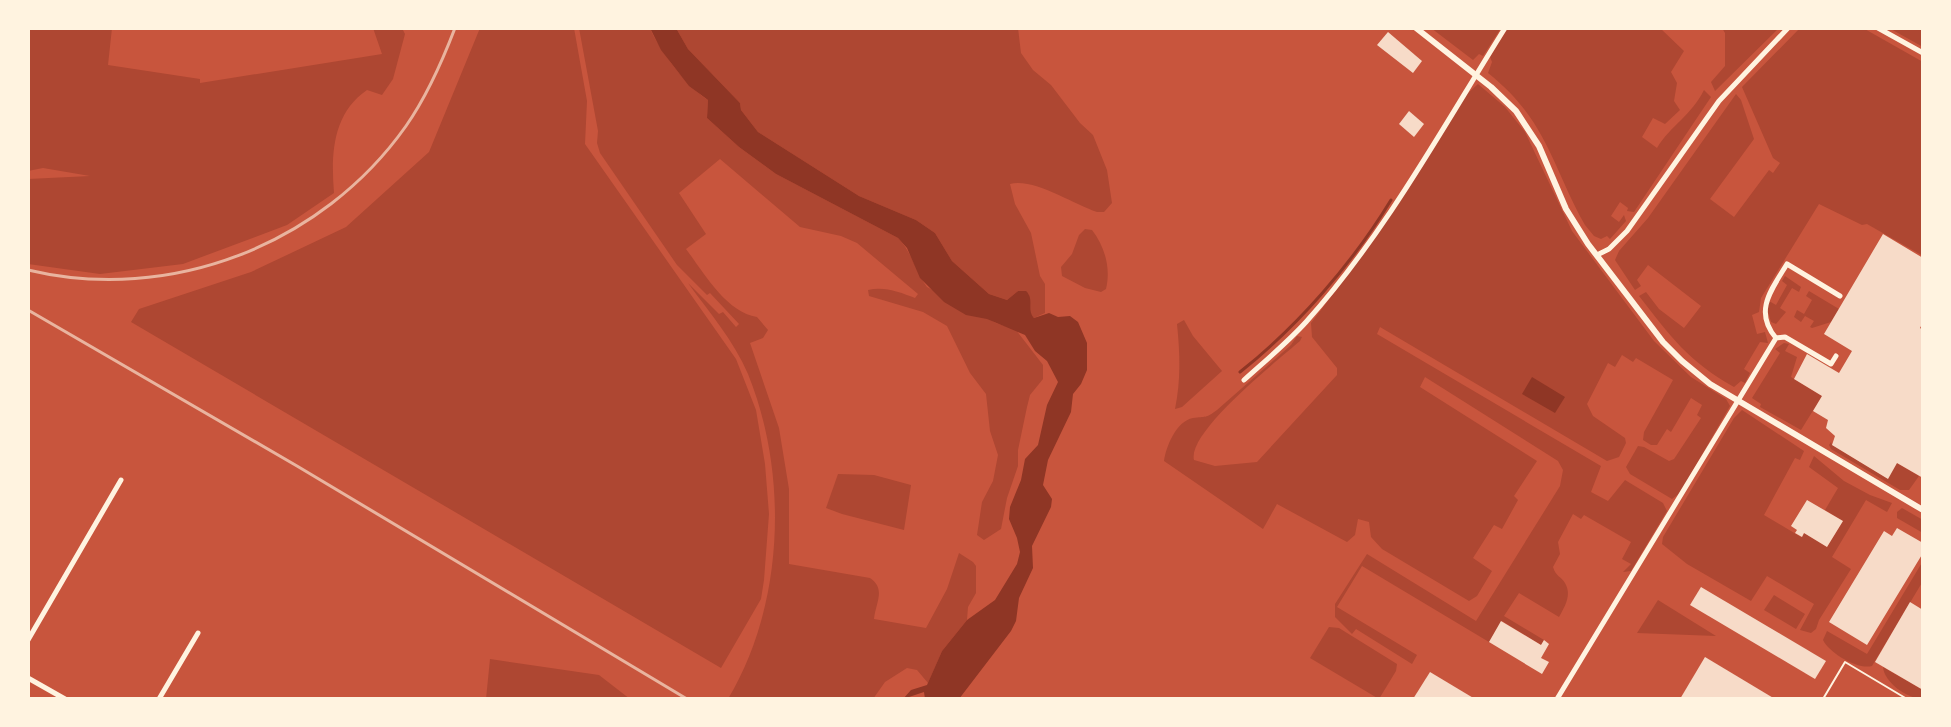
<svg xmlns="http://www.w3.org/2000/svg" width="1951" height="727" font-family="'Roboto Condensed',sans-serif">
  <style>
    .green { fill: #ae4732 }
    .water { fill: #8f3625 }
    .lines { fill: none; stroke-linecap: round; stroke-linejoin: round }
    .stream { stroke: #8f3625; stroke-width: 3 }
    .building { fill: #f7dbc8 }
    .service { stroke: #fff3e0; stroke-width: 2 }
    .minor { stroke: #fff3e0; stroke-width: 5 }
    .tertiary { stroke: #fff3e0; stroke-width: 6 }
    .rail { stroke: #e9b49f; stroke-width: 3 }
  </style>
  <rect width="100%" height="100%" fill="#c8553d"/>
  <!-- green -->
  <g class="green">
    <path d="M28,28H112L108,65L200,79V83L382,54L373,28H402L405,34L393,79L382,95L367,90C332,114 331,155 334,193L287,225L183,264L100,274L28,264V179L90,176L43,168L28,171Z"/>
    <polygon points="480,28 574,28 587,101 585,144 736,359 756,410 765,464 769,514 764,580 761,599 721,668 131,322 139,309 251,272 346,227 429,152"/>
    <path d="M579,28H650C658,49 689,89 708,100L707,118L739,147L776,174L898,238C912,252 915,271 927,287L996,323L1016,330L1043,365V379L1030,395L1027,407L1018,450V466L1007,498L1001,529L984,540L977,535L982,502L993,481L998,455L990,431L986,394L970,373L947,326L923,312L869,296L868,290C884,286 900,292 915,298L918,294L857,243L841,236L800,227L720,159L679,193L706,234L686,249C704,273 726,312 757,317L768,330L763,338L750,343L779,428L789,489V564L870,578C886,589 876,602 874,619L926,628L947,589L959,553L973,562L976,566V593L968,607L967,620L942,651L928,683L917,670L907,668L885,682L873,699H728C784,606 789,475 748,374C734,341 709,312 688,283L719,314L723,312L736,327L739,324L710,293L707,295L677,265L600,153L597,143L598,131Z"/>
    <path d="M676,28H1018L1021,53L1033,70L1051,85L1080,123L1093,135L1107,170L1112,203L1104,212H1097C1072,204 1035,178 1010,184L1015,204L1031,233L1040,276L1045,284V313L1034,318L1030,313L1029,294L1018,291L1007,300L989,294L952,261L935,233L916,220L859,196L758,132L741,110L740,103L688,49Z"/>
    <polygon points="1431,28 1501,28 1483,56 1479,54 1473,60"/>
    <path d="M1508,28H1660L1684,51L1671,72L1677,83L1674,101L1680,110L1665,124L1653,118L1642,137L1657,148C1671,125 1691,116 1704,90L1711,97L1634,212L1627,211L1628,208L1620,202L1611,216L1619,222L1624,215L1626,221L1610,239L1607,236L1601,239L1594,236L1585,225C1551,164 1547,120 1488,73L1492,62L1490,57Z"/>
    <polygon points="1722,28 1779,28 1715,91 1711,82 1725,66 1725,33"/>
    <path d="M1800,28H1863L1923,62V256L1867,224L1862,225L1819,204L1761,298L1759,312L1752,315L1757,334L1765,332L1768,343L1760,342L1744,369L1750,373L1745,383L1741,381L1734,387C1689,362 1670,336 1639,296L1646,292L1659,309L1684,328L1701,306L1648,265L1637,280L1641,286L1635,290L1615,260L1619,251L1648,218L1736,94L1741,100L1754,139L1710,199L1734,217L1769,170L1773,173L1780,163L1773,158L1742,87Z"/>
    <polygon points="1889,28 1923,28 1923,47"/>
    <path d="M1478,84L1505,107L1525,132L1572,231L1654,341L1691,377L1726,399L1730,406L1680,493L1672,499L1630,474L1626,467L1638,446L1644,447L1669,461L1674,459L1701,418L1697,415L1702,405L1691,398L1671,432L1667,429L1657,445H1651L1643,440L1644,432L1673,380L1636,358L1633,362L1622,355L1615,367L1608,363L1587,404L1593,416L1625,438L1626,443L1619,457L1607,461L1380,327L1377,334L1601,466L1591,492L1608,501L1625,480L1663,503L1667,511L1631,571L1623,572L1631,564L1622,559L1631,542L1584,515L1581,519L1573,514L1558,542L1560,554L1553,567C1556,577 1561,576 1565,583C1572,595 1565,606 1559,617L1519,593L1504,616L1544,640L1541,645L1502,621L1489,642L1362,566L1337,607L1417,655L1412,664L1356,629L1352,634L1335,617V604L1367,554L1476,621L1560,486L1563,470L1558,461L1425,377L1420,387L1537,461L1514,496L1518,500L1502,529L1494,525L1473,558L1492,571L1477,596L1469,601L1382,549L1371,537L1369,522L1358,519L1355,535L1347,542L1277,504L1263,529L1164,461C1166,447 1176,421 1193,418C1206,416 1205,419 1217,410L1291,345L1297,336L1302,337L1300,341C1278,360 1187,432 1194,460L1215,466L1257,462L1337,375V368L1312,337L1311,323C1367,250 1419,174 1466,95Z"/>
    <path d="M1085,229L1092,230C1105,247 1111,268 1106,289L1101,292L1085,288L1062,276L1061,267L1072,254L1079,235Z"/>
    <polygon points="1785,276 1801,287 1799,292 1792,288 1780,308 1786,312 1776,324 1771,322 1767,309 1769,301 1776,305 1787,285 1782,281"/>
    <polygon points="1809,291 1839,309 1831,322 1812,328 1810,327 1814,321 1805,316 1801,322 1794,317 1797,310 1804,314 1812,300 1806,296"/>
    <path d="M1184,320L1193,336L1222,371L1182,407L1175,409C1181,380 1180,354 1177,324Z"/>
    <polygon points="1784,343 1789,344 1785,351 1797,357 1791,377 1822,396 1801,430 1760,407 1761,404 1752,398 1780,353 1775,349"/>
    <polygon points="1742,410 1804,451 1800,460 1795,458 1764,515 1801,537 1804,533 1827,547 1843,521 1825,510 1838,488 1809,467 1814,456 1844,481 1870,495 1892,503 1887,512 1866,500 1832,557 1851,569 1819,620 1816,629 1811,633 1800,630 1814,604 1767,576 1751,601 1687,564 1662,544 1663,537 1734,418"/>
    <polygon points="1831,442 1832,445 1887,478 1897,463 1919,476 1909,490 1900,490 1831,449 1829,445"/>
    <polygon points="838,474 874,475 911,485 904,530 842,514 826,508"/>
    <polygon points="1902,508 1923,520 1923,533 1897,518 1897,512"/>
    <path d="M1923,561V581L1872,666C1858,670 1829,653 1823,640L1827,631L1867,654Z"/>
    <polygon points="1774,595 1805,614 1796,629 1764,610"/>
    <polygon points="1658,600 1716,636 1637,633"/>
    <polygon points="1329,627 1339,628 1397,664 1396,671 1379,699 1310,658"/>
    <polygon points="490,659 599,675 630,699 486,699"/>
    <path d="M1883,667L1923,690V699C1907,699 1884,682 1883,667Z"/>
  </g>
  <!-- water -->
  <g class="water">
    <path d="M650,28H676L688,49L740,103L741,110L758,132L859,196L916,220L935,233L952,261L989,294L1007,300L1018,291H1026C1035,299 1026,310 1034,318L1049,313L1058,317L1070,316L1078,322L1087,343V370L1081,384L1073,394L1071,412L1048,460L1043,485L1052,499L1051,507L1032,546L1033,568L1019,598L1016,621L1011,631L959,699H925L924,692L903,699L911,690L927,685L942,651L967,620L995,600L1017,564L1020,552L1017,538L1009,519L1010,507L1021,480L1025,459L1038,445L1047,405L1058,382L1047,361L1035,351L1025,335L987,319L966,315L944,302L920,278L907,248L898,238L776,174L739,147L707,118L708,100L689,86L661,50Z"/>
    <polygon points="1532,377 1565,397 1555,413 1522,394"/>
  </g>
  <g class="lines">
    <!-- stream -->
    <path class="stream" d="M1240,372C1298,326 1352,264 1391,200"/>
  </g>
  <!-- building -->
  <g class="building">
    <polygon points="1388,32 1422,61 1413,73 1377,45"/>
    <polygon points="1409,111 1424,124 1414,137 1399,124"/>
    <polygon points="1883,234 1923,258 1923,322 1920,328 1923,330 1923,478 1897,463 1888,479 1832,445 1835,436 1826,428 1828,420 1813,411 1822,396 1794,379 1807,354 1839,373 1852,351 1824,334"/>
    <polygon points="1807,500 1843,521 1827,547 1804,533 1802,537 1795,533 1797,530 1791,526"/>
    <polygon points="1897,528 1923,543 1923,553 1867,645 1829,622 1884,531 1892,536"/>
    <polygon points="1701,587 1826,661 1815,679 1690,605"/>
    <polygon points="1910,602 1923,610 1923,690 1875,662"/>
    <polygon points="1501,621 1541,645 1544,640 1549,644 1541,658 1549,662 1542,674 1489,642"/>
    <polygon points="1705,657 1775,699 1680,699"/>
    <polygon points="1430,672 1475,699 1413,699"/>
  </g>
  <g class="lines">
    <!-- service -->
    <polyline class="service" points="1823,699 1845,662 1907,699"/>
    <!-- minor -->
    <g class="minor">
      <polyline points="1878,28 1923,53"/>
      <polyline points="1597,255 1609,249 1627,231 1719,101 1788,28"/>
      <path d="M1776,338C1753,311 1772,289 1787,264L1840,296"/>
      <path d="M1244,380C1265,361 1287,343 1306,322C1385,234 1443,127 1505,28"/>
      <polyline points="28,640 121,480"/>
      <polyline points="28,678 65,699"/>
      <polyline points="159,699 198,633"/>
      <polyline points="1557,699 1776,338 1785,337 1831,364 1836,356"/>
    </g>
    <!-- tertiary -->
    <polyline class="tertiary" points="1416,28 1491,87 1516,111 1539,146 1566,209 1588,244 1663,342 1682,361 1710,384 1923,510"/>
    <!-- rail -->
    <g class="rail">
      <path d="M28,270C170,304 322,245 406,126C427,96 442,62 455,28"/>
      <polyline points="28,310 297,466 687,699"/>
    </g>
  </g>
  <!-- border -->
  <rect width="1951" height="727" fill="none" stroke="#fff3e0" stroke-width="60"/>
</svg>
